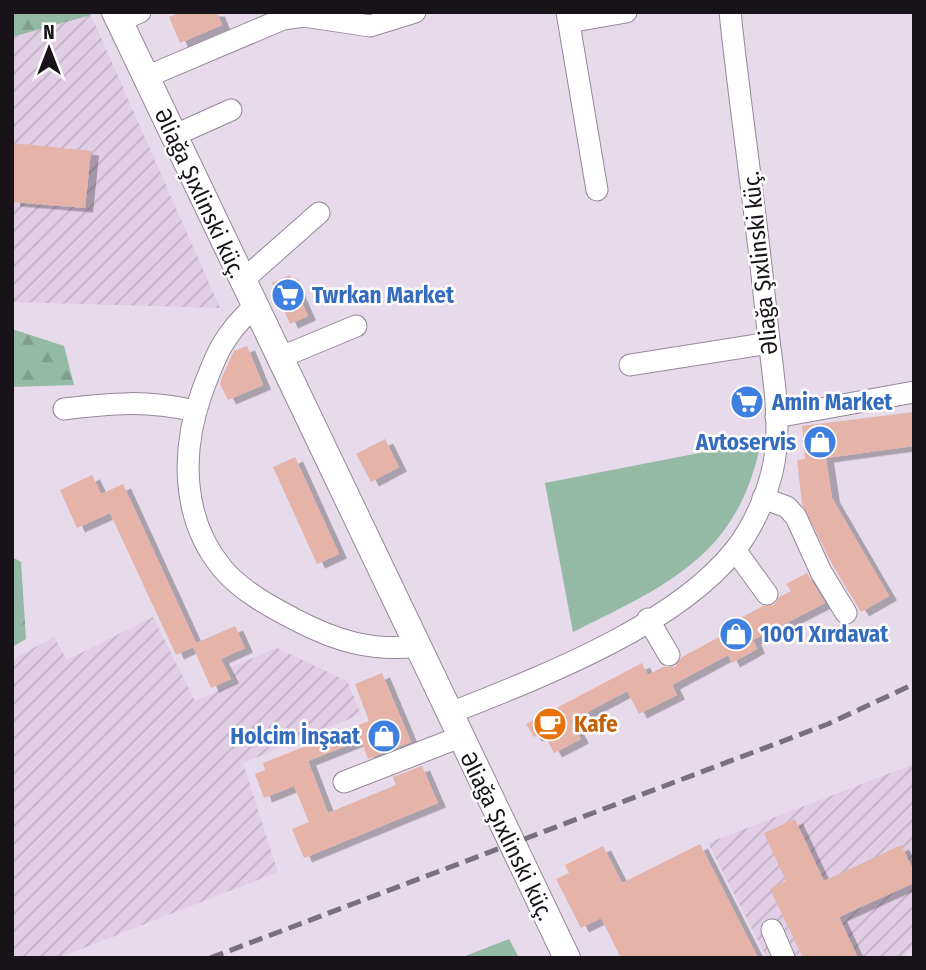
<svg xmlns="http://www.w3.org/2000/svg" width="926" height="970" font-family="'Fira Sans Condensed',sans-serif">
  <style>
    .industrial { fill: url(#industrial-furrows) }
    .grass { fill: #94b9a5 }
    .forest { fill: url(#forest-firs) }
    .building { fill: #e5b3a8; filter: url(#shadow) }
    .lines { fill: none; stroke-linecap: round; stroke-linejoin: round }
    .minor-casing { stroke: #958898; stroke-width: 23 }
    .major-casing { stroke: #958898; stroke-width: 28 }
    .minor { stroke: #fff; stroke-width: 21 }
    .major { stroke: #fff; stroke-width: 26 }
    .rail { stroke: #78707a; stroke-width: 5; stroke-dasharray: 14 7; stroke-linecap: butt }
    .labels { text-anchor: middle; stroke-width: 5; stroke-linejoin: round; paint-order: stroke }
    .street-label { font-size: 23px; fill: #181319; stroke: #fff }
    .shop-label { font-size: 23px; font-weight: bold; fill: #366cbe; stroke: #fff; text-anchor: start }
    .food-label { font-size: 23px; font-weight: bold; fill: #c56008; stroke: #fff; text-anchor: start }
  </style>
  <defs>
    <pattern id="industrial-furrows" width="10" height="10" patternUnits="userSpaceOnUse" patternTransform="scale(1.75)"><rect width="10" height="10" fill="#e1cee5"/><path d="M-1 1l2-2M0 10L10 0M9 11l2-2" fill="none" stroke="#c0b0c4"/></pattern>
    <pattern id="forest-firs" width="22" height="20" patternUnits="userSpaceOnUse" patternTransform="scale(1.75)"><rect width="22" height="20" fill="#94b9a5"/><path d="M5 1l3.5 6h-7zM16 11l3.5 6h-7z" fill="#7f9e8d"/></pattern>
    <filter id="shadow"><feDropShadow dx="8" dy="4.5" stdDeviation="0" flood-color="#0004"/></filter>
  </defs>
  <rect width="100%" height="100%" fill="#e7daea"/>
  <!-- industrial -->
  <g class="industrial">
    <polygon points="91,15 220,308 12,302 12,37"/>
    <polygon points="153,617 195,701 237,683 231,667 277,648 347,681 361,714 243,763 278,872 58,958 12,958 12,660 54,637 67,660"/>
    <polygon points="914,764 914,944 903,958 767,958 708,843"/>
  </g>
  <!-- grass -->
  <g class="grass">
    <path d="M761,441C739,556 667,585 573,632L545,483Z"/>
    <polygon points="509,939 519,958 460,958"/>
  </g>
  <!-- forest -->
  <g class="forest">
    <polygon points="12,12 90,12 91,15 12,37"/>
    <polygon points="12,329 64,346 74,385 12,387"/>
    <polygon points="12,557 21,562 26,639 12,647"/>
  </g>
  <!-- building -->
  <g class="building">
    <polygon points="181,12 217,12 222,25 180,43 169,17"/>
    <polygon points="12,143 91,151 85,208 12,202"/>
    <polygon points="290,275 308,316 290,324 272,283"/>
    <polygon points="247,346 263,385 228,400 220,384 223,375 234,351"/>
    <polygon points="914,412 914,446 826,458 832,498 889,596 861,612 833,566 802,504 797,460 805,459 802,426"/>
    <polygon points="385,439 399,467 371,482 356,454"/>
    <polygon points="295,457 339,554 317,564 273,467"/>
    <polygon points="92,475 101,494 123,484 196,643 235,626 245,648 221,659 231,679 211,688 193,647 176,655 110,513 77,528 60,490"/>
    <polygon points="807,573 825,603 753,640 757,649 732,663 728,655 672,685 677,695 639,714 627,691 571,721 581,739 554,753 543,732 534,737 526,724 642,663 648,675 663,667 675,667 682,657 721,636 718,630 763,606 774,605 779,597 791,591 786,584"/>
    <polygon points="382,673 411,742 368,759 361,740 308,761 328,813 396,785 393,777 422,766 438,803 304,858 292,829 309,822 294,786 264,798 255,774 265,770 263,763 369,721 355,684"/>
    <polygon points="795,819 824,881 901,845 914,871 914,883 839,917 858,958 803,958 770,889 786,881 764,833"/>
    <polygon points="700,844 758,958 621,958 601,918 581,928 556,879 569,873 565,865 603,846 622,883"/>
  </g>
  <g class="lines">
    <defs>
      <g id="minor">
        <polyline points="567,12 597,190"/>
        <polyline points="119,21 140,12"/>
        <polyline points="569,22 626,12"/>
        <polyline points="146,77 283,19 304,16 370,26 415,12"/>
        <polyline points="173,136 231,110"/>
        <polyline points="242,281 319,213"/>
        <path d="M254,307C224,334 216,354 202,392C181,450 181,518 222,568C241,591 271,607 296,620C336,641 373,652 418,646"/>
        <polyline points="279,358 356,326"/>
        <polyline points="630,365 769,343"/>
        <path d="M64,409C113,403 147,400 195,411"/>
        <polyline points="776,417 914,392"/>
        <polyline points="763,498 787,507 796,517 821,572 846,613"/>
        <polyline points="735,550 767,594"/>
        <polyline points="648,619 669,655"/>
        <path d="M448,714C538,678 674,627 735,550C756,523 773,483 776,448C780,407 771,363 767,322C757,218 741,116 730,12"/>
        <polyline points="344,782 460,737"/>
        <polyline points="772,930 784,958"/>
      </g>
      <polyline id="major" points="115,12 567,958"/>
    </defs>
    <!-- minor casing -->
    <use href="#minor" class="minor-casing"/>
    <!-- major casing -->
    <use href="#major" class="major-casing"/>
    <!-- minor -->
    <use href="#minor" class="minor"/>
    <!-- major -->
    <use href="#major" class="major"/>
    <!-- rail -->
    <polyline class="rail" points="210,958 828,724 914,684"/>
  </g>
  <!-- icons -->
  <defs>
    <symbol id="supermarket-disc" viewBox="-11 -11 22 22"><circle r="9.5" fill="#3f7fe0" stroke="#fff"/><path d="M-6-5.5h2.5l.6 2H6L4.5 2H-2.5L-4.4-4H-6ZM-1.5 3.2a1.3 1.3 0 1 0 .1 0ZM3 3.2a1.3 1.3 0 1 0 .1 0Z" fill="#fff"/></symbol>
    <symbol id="shop-disc" viewBox="-11 -11 22 22"><circle r="9.5" fill="#3f7fe0" stroke="#fff"/><path d="M-5-2.5h2.3a2.7 3.5 0 0 1 5.4 0H5L5.5 6h-11ZM-1.5-2.5h3a1.5 2.3 0 0 0-3 0Z" fill="#fff"/></symbol>
    <symbol id="cafe-disc" viewBox="-11 -11 22 22"><circle r="9.5" fill="#e8710a" stroke="#fff"/><path d="M-5.5-4.5H6V0H3Q3 3.5 0 3.5H-2.5Q-5.5 3.5-5.5 0ZM3-3.2v2h1.7v-2ZM-6 4.5H4V6H-6Z" fill="#fff"/></symbol>
  </defs>
  <g fill-rule="evenodd">
    <use href="#supermarket-disc" x="269" y="276" width="38" height="38"/>
    <use href="#supermarket-disc" x="728" y="383" width="38" height="38"/>
    <use href="#shop-disc" x="801" y="423" width="38" height="38"/>
    <use href="#shop-disc" x="717" y="615" width="38" height="38"/>
    <use href="#cafe-disc" x="531" y="705" width="38" height="38"/>
    <use href="#shop-disc" x="365" y="717" width="38" height="38"/>
  </g>
  <g class="labels">
    <!-- street labels -->
    <g class="street-label">
      <text transform="translate(200 193) rotate(65)" y="8">Əliağa Şıxlinski küç.</text>
      <text transform="translate(760 263) rotate(-96)" y="8">Əliağa Şıxlinski küç.</text>
      <text transform="translate(507 836) rotate(64)" y="8">Əliağa Şıxlinski küç.</text>
    </g>
    <!-- shop labels -->
    <g class="shop-label">
      <text x="312" y="303">Twrkan Market</text>
      <text x="772" y="410">Amin Market</text>
      <text x="796" y="450" text-anchor="end">Avtoservis</text>
      <text x="760" y="642">1001 Xırdavat</text>
      <text x="360" y="744" text-anchor="end">Holcim İnşaat</text>
    </g>
    <!-- food labels -->
    <g class="food-label">
      <text x="574" y="732">Kafe</text>
    </g>
  </g>
  <!-- border -->
  <rect width="926" height="970" fill="none" stroke="#181319" stroke-width="28"/>
  <!-- north arrow -->
  <g transform="translate(49 49)" stroke="#ffffff" stroke-width="5" paint-order="stroke">
  <path d="M0-5L12 26L0 18L-12 26Z" fill="#181319"/>
  <text y="-10" font-size="19" font-weight="bold" text-anchor="middle" fill="#181319">N</text>
  </g>
</svg>
